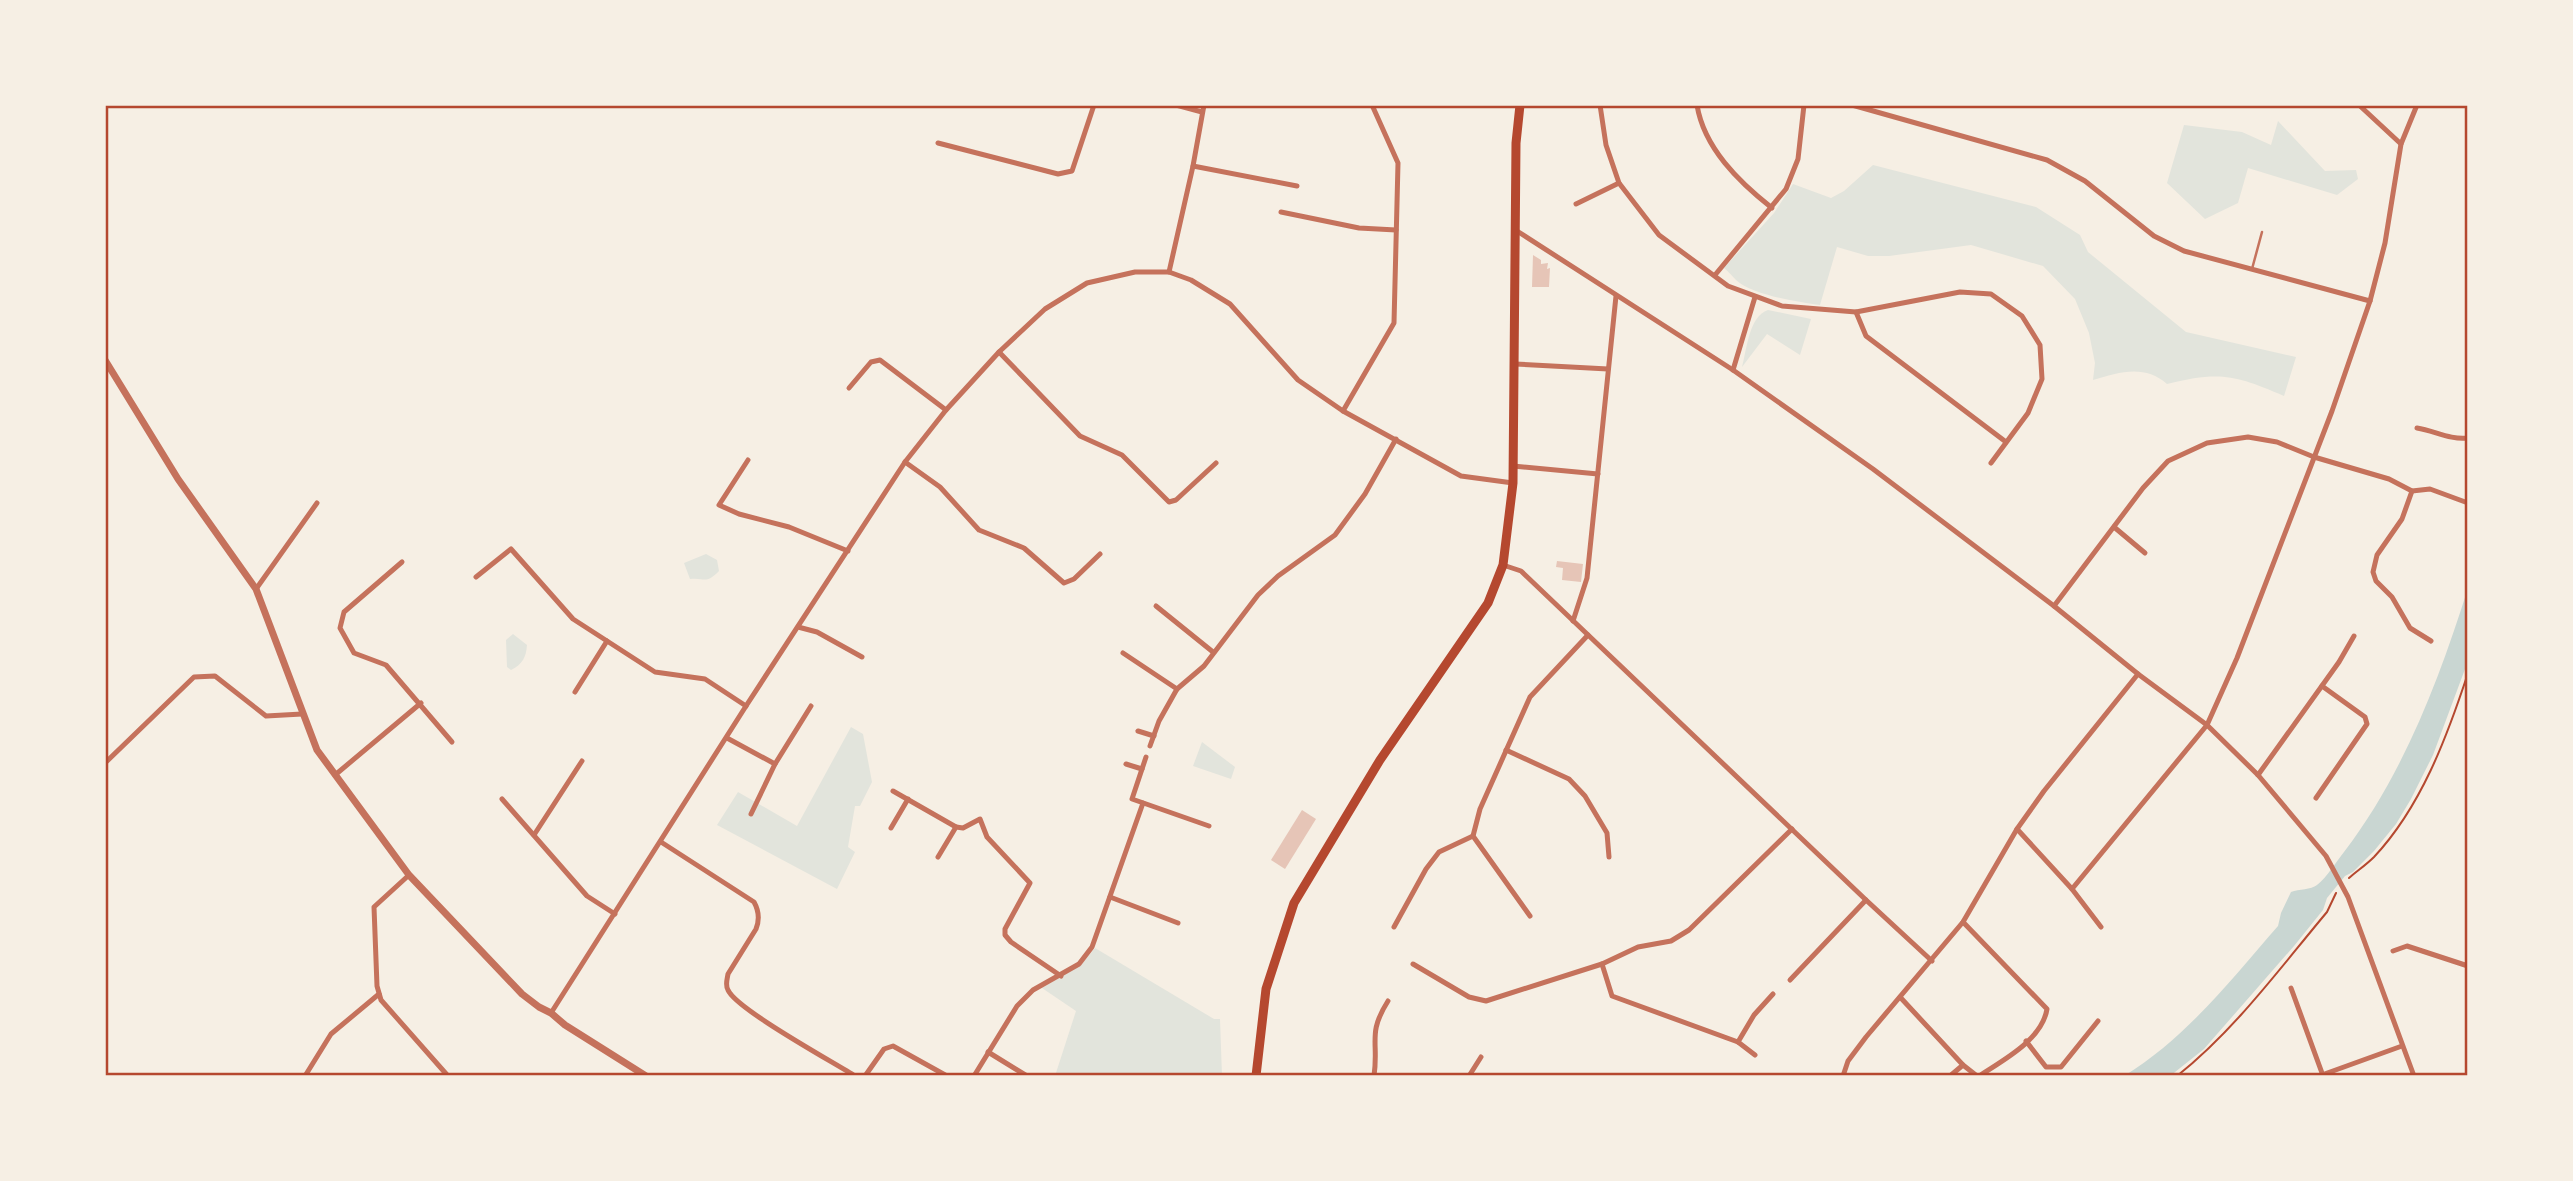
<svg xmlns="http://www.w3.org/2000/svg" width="2573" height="1181" font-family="Mulish,sans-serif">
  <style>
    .green { fill: #e2e4dc }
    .water { fill: #c9d6d2 }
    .building { fill: #e6c5b7 }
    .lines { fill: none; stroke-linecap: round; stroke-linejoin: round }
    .path { stroke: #b5482f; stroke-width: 2 }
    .service { stroke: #c5725c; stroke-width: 2.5 }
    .minor { stroke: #c5725c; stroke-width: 5 }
    .tertiary { stroke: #c5725c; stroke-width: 7 }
    .primary { stroke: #b5482f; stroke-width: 9 }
    .neatline { fill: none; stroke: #b5482f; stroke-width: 2.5 }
  </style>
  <rect width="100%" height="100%" fill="#f6efe4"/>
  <!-- green -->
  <g class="green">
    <polygon points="2278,121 2325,171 2356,170 2358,179 2337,195 2248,168 2238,203 2205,219 2167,183 2184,125 2242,132 2271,145"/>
    <path d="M1873,165L2036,207L2080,235L2088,252L2186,332L2296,357L2284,396C2235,375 2220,371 2167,384C2145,364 2119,372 2093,380L2095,363L2089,333L2075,299L2043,266L1971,245L1889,256H1868L1837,247L1820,305C1798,302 1752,295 1736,280C1732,276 1729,272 1724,268L1774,213L1793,184L1831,198L1844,191Z"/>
    <path d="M1768,310L1811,319L1800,355L1767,334L1742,367C1747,349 1749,316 1768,310Z"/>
    <path d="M706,554L717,560L719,571C705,585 705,577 690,579L684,563Z"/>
    <path d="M513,634L527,645C526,657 523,664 511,670L507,667L506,640Z"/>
    <polygon points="851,727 863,734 872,782 860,806 855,806 848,847 855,852 837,889 717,825 738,792 797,826"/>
    <polygon points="1202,742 1235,767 1231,779 1193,766"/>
    <polygon points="1095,948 1214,1019 1220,1019 1222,1076 1055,1076 1076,1011 1042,988 1081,965"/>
  </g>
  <!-- water -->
  <path class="water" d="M2468,588V661L2433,755L2411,799L2396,824L2374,851L2353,872L2345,876L2327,898L2323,910L2294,946L2204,1049L2170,1076H2124C2186,1038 2231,980 2278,926L2281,913L2291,892C2299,889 2311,890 2317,885C2327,877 2336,862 2344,852C2403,775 2439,680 2468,588Z"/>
  <!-- building -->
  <g class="building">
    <polygon points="1533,255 1541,260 1541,264 1548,263 1547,269 1550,268 1549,287 1532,287"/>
    <polygon points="1557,561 1583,564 1581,582 1562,580 1563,568 1556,567"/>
    <polygon points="1302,810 1316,819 1285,869 1271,860"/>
  </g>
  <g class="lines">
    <!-- path -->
    <g class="path">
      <path d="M2349,878C2357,871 2366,865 2374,857C2421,807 2447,737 2468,673"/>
      <path d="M2177,1076C2235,1030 2280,968 2327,912L2336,893"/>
    </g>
    <!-- service -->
    <polyline class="service" points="2252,269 2262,232"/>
    <!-- minor -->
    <g class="minor">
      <polyline points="1176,105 1202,112"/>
      <polyline points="1600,105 1606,145 1619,183 1659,235 1728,286 1782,306 1856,312 1960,292 1991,294 2022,316 2040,345 2042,379 2028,413 1991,463"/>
      <path d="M1697,105C1704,148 1739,182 1772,208"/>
      <polyline points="1852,105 2047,160 2085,181 2154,236 2184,251 2370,301"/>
      <polyline points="2359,105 2401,144"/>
      <polyline points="938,143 1058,174 1072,171 1094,105"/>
      <polyline points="1193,166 1297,186"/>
      <polyline points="1576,204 1619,183"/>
      <polyline points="1281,212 1359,228 1396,230"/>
      <polyline points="1517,231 1733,370 1873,469 2054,606 2138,674 2207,725 2258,775 2326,856 2348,897 2414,1076"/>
      <polyline points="1169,272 1193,166 1204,105"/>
      <polyline points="1715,275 1786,189 1798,159 1804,105"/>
      <polyline points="1856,312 1866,336 2006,442"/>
      <polyline points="999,352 1080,436 1122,455 1169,502 1176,500 1216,463"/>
      <polyline points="1515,364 1608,369"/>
      <polyline points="1733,370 1755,297"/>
      <polyline points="849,388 871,362 880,360 946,410"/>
      <polyline points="1343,411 1394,323 1398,163 1372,105"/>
      <path d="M2417,428C2435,431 2450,440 2468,438"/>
      <polyline points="748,460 719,505 739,514 789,527 848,551"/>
      <polyline points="905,462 940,487 979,530 1024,548 1064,583 1074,579 1100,554"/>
      <polyline points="1513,466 1598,474"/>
      <polyline points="2412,491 2402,519 2377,555 2373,572 2376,581 2392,597 2410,628 2431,641"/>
      <polyline points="2114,527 2145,553"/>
      <polyline points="402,562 344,612 340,628 354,653 386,665 452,742"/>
      <polyline points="1503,565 1521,571 1866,900 1932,961"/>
      <polyline points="476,577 511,549 573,619 655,672 705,679 746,706"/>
      <polyline points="256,589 317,503"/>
      <polyline points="1156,606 1213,652"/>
      <polyline points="2054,606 2143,488 2168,461 2207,443 2248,437 2277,442 2314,457 2389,479 2412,491 2430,489 2468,503"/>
      <polyline points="1573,621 1587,578 1616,296"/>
      <polyline points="798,627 817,632 862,657"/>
      <polyline points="1123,653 1177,689"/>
      <polyline points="575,692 607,641"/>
      <polyline points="1138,731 1154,736"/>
      <polyline points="727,738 775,764 811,706"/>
      <polyline points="1150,746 1159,721 1177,689 1204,666 1258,595 1278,576 1335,535 1365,494 1396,439"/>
      <polyline points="1506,750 1569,779 1585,796 1607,833 1609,857"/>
      <polyline points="1146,757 1132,799 1209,826"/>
      <polyline points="105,763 194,677 215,676 266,716 302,714"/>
      <polyline points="1126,764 1142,769"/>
      <polyline points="335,775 421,703"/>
      <polyline points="2258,775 2339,662 2354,636"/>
      <polyline points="893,791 956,827"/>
      <polyline points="2316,798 2367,724 2365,717 2322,686"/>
      <polyline points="502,799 587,896 615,914"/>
      <polyline points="751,814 775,764"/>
      <polyline points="891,828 908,799"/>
      <polyline points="2017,829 2072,889 2101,927"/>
      <polyline points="534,835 582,761"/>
      <path d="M661,842L754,902C759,911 760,919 756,929L728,974C727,980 725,985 728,990C736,1009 833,1062 855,1076"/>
      <polyline points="938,857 956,827 963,828 980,819 987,837 1030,883 1005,929 1005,935 1011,942 1061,976"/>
      <polyline points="409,875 374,907 377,986 381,1000 448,1076"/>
      <polyline points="2072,889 2207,725 2237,658 2332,411 2370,301 2385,243 2401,144 2417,105"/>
      <polyline points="1110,897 1178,923"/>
      <polyline points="1530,916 1473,836 1480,809 1530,697 1588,635"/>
      <path d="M1963,922L2047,1009C2042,1040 2003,1060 1979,1076"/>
      <polyline points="1394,927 1426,869 1439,852 1473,836"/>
      <polyline points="2393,951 2407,946 2468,966"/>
      <polyline points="1413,964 1469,997 1486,1001 1602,964 1638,947 1671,941 1689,930 1792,829"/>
      <polyline points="1602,964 1612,996 1738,1042 1755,1055"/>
      <polyline points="1790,980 1866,900"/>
      <polyline points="2291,988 2322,1073"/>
      <polyline points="1900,997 1963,1065 1977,1076"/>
      <polyline points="551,1013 746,706 905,462 946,410 999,352 1045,309 1087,283 1135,272 1169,272 1191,280 1230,304 1298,380 1343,411 1461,476 1513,483"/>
      <polyline points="2026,1041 2046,1067 2061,1067 2098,1021"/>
      <polyline points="1738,1042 1754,1015 1773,994"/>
      <polyline points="988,1052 1027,1076"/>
      <polyline points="305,1076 331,1034 379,994"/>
      <polyline points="865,1076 884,1049 893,1046 947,1076"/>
      <polyline points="974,1076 1017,1006 1033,990 1079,964 1092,947 1143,803"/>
      <path d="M1374,1076C1379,1042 1367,1034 1388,1001"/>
      <polyline points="1469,1076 1481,1057"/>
      <polyline points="1843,1076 1848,1061 1866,1037 1963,922 2017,829 2044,791 2138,674"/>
      <polyline points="1950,1076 1963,1065"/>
      <polyline points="2319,1076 2402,1046"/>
    </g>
    <!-- tertiary -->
    <polyline class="tertiary" points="105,360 178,479 256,589 317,750 409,875 522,994 539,1007 551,1013 565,1025 646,1076"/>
    <!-- primary -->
    <polyline class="primary" points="1256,1076 1266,989 1294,903 1380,760 1488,603 1503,565 1513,483 1516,143 1520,105"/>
  </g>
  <!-- border -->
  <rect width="2573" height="1181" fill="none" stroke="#f6efe4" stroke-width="214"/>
  <rect x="107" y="107" width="2359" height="967" class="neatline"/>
</svg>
